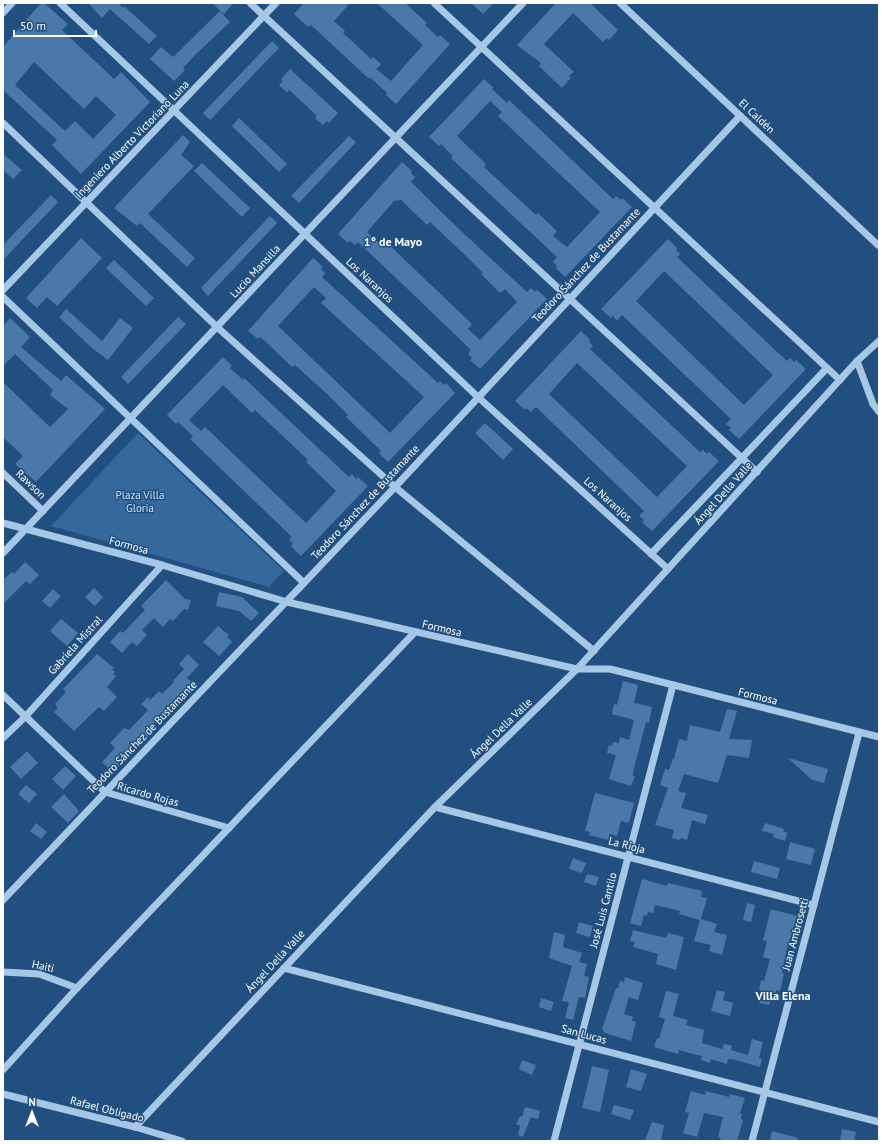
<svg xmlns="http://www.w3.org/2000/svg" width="882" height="1144" font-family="'PT Sans',sans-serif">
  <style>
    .green { fill: #35699e }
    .building { fill: #4a79a9; fill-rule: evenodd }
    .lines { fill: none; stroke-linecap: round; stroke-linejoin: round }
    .minor { stroke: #a7c7e7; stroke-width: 7 }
    .labels { text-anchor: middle; stroke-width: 3; stroke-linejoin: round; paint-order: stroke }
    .street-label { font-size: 11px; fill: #fff; stroke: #214f80 }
    .park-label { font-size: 11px; fill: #cae0f6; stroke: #214f80 }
    .neighbourhood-label { font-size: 12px; font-weight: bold; fill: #fff; stroke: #214f80 }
  </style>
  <rect width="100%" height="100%" fill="#214f80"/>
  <!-- green -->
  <polygon class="green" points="138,433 284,571 269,587 51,526"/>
  <!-- building -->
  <g class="building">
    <path d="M41,3H44L68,24L62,30L114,79L121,72L150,102L81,174L52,145L57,140L3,90V47ZM34,62L84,109L96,96L116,115L93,139L75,121L65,131L15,85Z"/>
    <polygon points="88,3 118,3 123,8 124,6 157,36 149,44 110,9 102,18"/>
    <polygon points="212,3 234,3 224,14"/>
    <polygon points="304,3 350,3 334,21 345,31 343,33 355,44 371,59 373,57 381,64 376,69 391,81 423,45 377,3 405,3 427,23 425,25 438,37 440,35 450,44 396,104 386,95 387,93 371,78 368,78 311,25 308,27 294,14"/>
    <polygon points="471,3 494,3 483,14"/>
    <polygon points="556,3 590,3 618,30 609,40 607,38 603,42 573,13 544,44 574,72 569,76 571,78 562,88 539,66 541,63 517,45"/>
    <polygon points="220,11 230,22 194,56 183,68 185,70 174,81 150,59 161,47 173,57"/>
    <polygon points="272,41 279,48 210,120 203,113"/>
    <polygon points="290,69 338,113 329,123 327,121 323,125 315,118 317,116 299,99 289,90 287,93 279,85 283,81 281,79"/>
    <path d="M484,79L494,88L492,89L507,103L509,100L613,199L616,196L621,200L622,198L632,207L565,277L556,268L557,266L553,262L557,257L451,158L453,156L441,144L439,146L429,137ZM490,101L502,112L498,116L600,212L567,247L553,236L557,231L538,213L536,215L484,167L486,164L457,136Z"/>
    <polygon points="239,118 287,164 279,172 232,126"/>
    <polygon points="183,135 190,142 181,155 194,166 148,214 195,258 187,267 140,223 137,226 114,208"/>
    <polygon points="349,136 356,142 299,203 291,196"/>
    <polygon points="3,154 22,170 13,179 3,170"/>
    <path d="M402,162L412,171L411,173L415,177L411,182L461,231L527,292L531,288L535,292L537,290L547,299L480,369L470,360L472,358L468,354L471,350L415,296L358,242L355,245L350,241L348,243L338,234ZM401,200L427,225L430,222L462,252L483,273L481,274L500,293L505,289L517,302L480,340L468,329L472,324L430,284L383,239L379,243L367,232L394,201Z"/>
    <polygon points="202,163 250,208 242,217 194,171"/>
    <polygon points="51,195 58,202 3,260 3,245"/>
    <polygon points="270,216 277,223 208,296 201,288"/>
    <polygon points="81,238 102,258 57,306 47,297 37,308 26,298"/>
    <path d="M668,239L677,248L676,250L680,254L677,257L774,349L787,361L790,358L794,362L796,360L806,369L739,439L729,430L731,428L726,424L731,419L622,315L617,321L613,316L611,318L601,309ZM664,271L773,375L744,405L636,301Z"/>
    <path d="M313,258L323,267L321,269L325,273L322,277L438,383L440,381L444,385L446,383L455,393L388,462L379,453L381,451L377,447L346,417L348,415L327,394L295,365L292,367L265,341L260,337L258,339L248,331ZM314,287L326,298L321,303L424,397L390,433L278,326Z"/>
    <polygon points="114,260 154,298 146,306 106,268"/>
    <polygon points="66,309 102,341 120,318 133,328 108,360 92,348 59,317"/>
    <polygon points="178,317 186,324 128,384 121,377"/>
    <polygon points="10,318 30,337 21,347 61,381 66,375 105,409 36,482 15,464 23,456 3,437 3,382 50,427 68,409 50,395 53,390 15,354 3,366 3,326"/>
    <path d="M581,331L590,340L589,342L593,346L590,349L607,365L700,452L703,450L707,454L709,452L719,461L652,531L642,522L644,520L639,516L644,511L536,407L531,412L526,408L525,410L515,401ZM577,363L687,466L657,497L549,394Z"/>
    <path d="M223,357L232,366L230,368L243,380L244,378L349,477L352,474L356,479L358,477L368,486L301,556L291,546L293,544L289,540L292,537L190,439L193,436L178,422L176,424L167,415ZM223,385L252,413L255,410L287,440L308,460L306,462L336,491L306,523L205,427L201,431L189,420Z"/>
    <polygon points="485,423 513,449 503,460 475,433"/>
    <polygon points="25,562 39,575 30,584 26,581 3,604 3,580 12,572 14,574"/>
    <polygon points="166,580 185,599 191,600 188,610 184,609 173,621 170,619 163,627 154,618 142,630 147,635 137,646 132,642 122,653 110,642 120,631 123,633 145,610 141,606"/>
    <polygon points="94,588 103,597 95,606 85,597"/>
    <polygon points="53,589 61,596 50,608 42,601"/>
    <polygon points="219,592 242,597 259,613 251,621 239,611 216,606"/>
    <polygon points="61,619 78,633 67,646 50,631"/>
    <polygon points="218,626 229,635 227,637 232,642 219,656 203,642"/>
    <polygon points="97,654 114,668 112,669 115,672 113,674 116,676 107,687 117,697 104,711 99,707 74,731 54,712 58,708 55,704 66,692 63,689"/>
    <polygon points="188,654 199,665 187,678 193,683 184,692 187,695 171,710 169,708 151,727 155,730 113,772 102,762 115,748 110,743 124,728 129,730 148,710 141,704 148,697 150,700 159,691 162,694 174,682 173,681 184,669 179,664"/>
    <polygon points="623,681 638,685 634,703 652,707 649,723 646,722 633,772 633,776 635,776 631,786 609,779 616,755 607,753 609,745 612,746 613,742 619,743 620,737 629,740 634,720 612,714 614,704 617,705"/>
    <polygon points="727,709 737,711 729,739 752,740 749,758 727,755 718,783 684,774 678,791 686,793 681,808 708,815 705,824 692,820 687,840 681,838 680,840 672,838 674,830 655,825 668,788 660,785 665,769 669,770 673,758 674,759 679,739 687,741 690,725 720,732"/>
    <polygon points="27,751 38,763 21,779 10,767"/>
    <polygon points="788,758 828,769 824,783 812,780"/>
    <polygon points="65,766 76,776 63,790 52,779"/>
    <polygon points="26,785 37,794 29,803 18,794"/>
    <polygon points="595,793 634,803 629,823 621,821 617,836 610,834 608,840 589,835 590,832 585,831"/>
    <polygon points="64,794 79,811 68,823 51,807"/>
    <polygon points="36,823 47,832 41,839 30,831"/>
    <polygon points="765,823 784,829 783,831 787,833 785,841 773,837 774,834 762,831"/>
    <polygon points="790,842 815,849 811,865 786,859"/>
    <polygon points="573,858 586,863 582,873 569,869"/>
    <polygon points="754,861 780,868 777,879 751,872"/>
    <polygon points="587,874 599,877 596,886 584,882"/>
    <polygon points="642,879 667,886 668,883 702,891 701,897 707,898 701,919 717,924 714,932 727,935 722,955 709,951 711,945 694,941 700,920 679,914 680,911 677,910 655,905 653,913 648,912 647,916 644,915 641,926 630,923"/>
    <polygon points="747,903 755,905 751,922 743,920"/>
    <polygon points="771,909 797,916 786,952 782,973 784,974 780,991 776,990 774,1000 771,1000 769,1005 759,1003 763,991 759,990 761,980 764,981 770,959 763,957 767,941 763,940"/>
    <polygon points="579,922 593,926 590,937 576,933"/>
    <polygon points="633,930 666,938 668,933 684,937 676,970 656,964 658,954 633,947 635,942 630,941"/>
    <polygon points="554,932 565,935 563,947 582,953 579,962 587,964 584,976 589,977 585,998 579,997 573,1020 565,1018 569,1002 562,1001 572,966 549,958"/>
    <polygon points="625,977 643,983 638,1000 629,997 624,1014 633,1017 632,1021 636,1022 631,1041 605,1033 602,1029 616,988 618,988 620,981 624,982"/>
    <polygon points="717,990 725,992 723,1000 733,1003 730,1016 711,1011"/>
    <polygon points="666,991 679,994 673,1016 688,1020 686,1025 704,1030 702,1043 722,1049 724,1044 732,1046 731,1050 748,1055 752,1039 763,1042 759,1058 762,1059 760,1067 732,1059 728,1059 727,1064 711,1059 710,1063 701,1060 702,1056 689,1053 679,1050 678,1054 654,1047 657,1038 659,1039 665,1019 659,1017"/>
    <polygon points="541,998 554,1002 551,1011 539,1007"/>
    <polygon points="522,1060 536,1065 532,1075 519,1069"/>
    <polygon points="592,1066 609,1070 600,1112 582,1108"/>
    <polygon points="631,1069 647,1074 641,1091 626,1087"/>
    <polygon points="691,1091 705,1095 706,1091 729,1097 730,1094 745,1098 740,1113 742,1114 741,1119 743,1120 737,1141 720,1141 721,1138 718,1137 723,1117 704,1113 697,1137 683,1133 689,1113 685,1112"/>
    <polygon points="614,1105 634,1110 630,1120 611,1114"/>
    <polygon points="525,1107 540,1111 538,1119 531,1117 523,1137 518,1135 520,1126 516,1124 520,1116 522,1117"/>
    <polygon points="652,1122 664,1125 661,1141 645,1141"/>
    <polygon points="842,1129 856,1132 854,1141 840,1141"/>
    <polygon points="772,1131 798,1138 797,1141 770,1141"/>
  </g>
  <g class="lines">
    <!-- minor -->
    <g class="minor">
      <polyline points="60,3 478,397 668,569"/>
      <polyline points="250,3 757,472"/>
      <polyline points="434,3 840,380"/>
      <polyline points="620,3 879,246"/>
      <polyline points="3,13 12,3"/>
      <polyline points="3,123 217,327 395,487 594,651"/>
      <polyline points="3,290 276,3"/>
      <polyline points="3,297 304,583"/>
      <polyline points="857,361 873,404 879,412"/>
      <polyline points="3,473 43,511"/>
      <polyline points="3,523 162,565 287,602 577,669 610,669 879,737"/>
      <polyline points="3,553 523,3"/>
      <polyline points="651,554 827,368"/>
      <polyline points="3,695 105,792 229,828"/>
      <polyline points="3,738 25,717 162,565"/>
      <polyline points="435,807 814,905"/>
      <polyline points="3,900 395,487 740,116"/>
      <polyline points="284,968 879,1122"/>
      <polyline points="3,972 39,974 77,988"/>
      <polyline points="3,1070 77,988 414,633"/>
      <polyline points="3,1094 135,1127 182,1141"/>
      <polyline points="135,1127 435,807 577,669 857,361 879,341"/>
      <polyline points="554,1141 673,685"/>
      <polyline points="752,1141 859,733"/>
    </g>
  </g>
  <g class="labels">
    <!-- street labels -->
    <g class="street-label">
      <text transform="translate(757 116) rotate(43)" y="4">El Caldén</text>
      <text transform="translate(132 139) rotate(-46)" y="4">Ingeniero Alberto Victoriano Luna</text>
      <text transform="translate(586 265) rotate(-47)" y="4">Teodoro Sánchez de Bustamante</text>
      <text transform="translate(255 271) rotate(-47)" y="4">Lucio Mansilla</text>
      <text transform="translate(370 280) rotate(43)" y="4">Los Naranjos</text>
      <text transform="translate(31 484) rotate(44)" y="4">Rawson</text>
      <text transform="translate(723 493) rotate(-48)" y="4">Ángel Della Valle</text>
      <text transform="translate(608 499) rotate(42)" y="4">Los Naranjos</text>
      <text transform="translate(365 502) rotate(-47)" y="4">Teodoro Sánchez de Bustamante</text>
      <text transform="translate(129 545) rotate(15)" y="4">Formosa</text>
      <text transform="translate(442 628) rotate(13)" y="4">Formosa</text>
      <text transform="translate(75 645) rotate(-48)" y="4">Gabriela Mistral</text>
      <text transform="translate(758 696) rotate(14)" y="4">Formosa</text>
      <text transform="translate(501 728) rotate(-44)" y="4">Ángel Della Valle</text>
      <text transform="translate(142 737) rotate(-46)" y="4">Teodoro Sánchez de Bustamante</text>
      <text transform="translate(148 794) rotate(16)" y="4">Ricardo Rojas</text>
      <text transform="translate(627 845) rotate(15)" y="4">La Rioja</text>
      <text transform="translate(603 910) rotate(-75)" y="4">José Luis Cantilo</text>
      <text transform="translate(795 934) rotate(-75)" y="4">Juan Ambrosetti</text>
      <text transform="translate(275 961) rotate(-47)" y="4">Ángel Della Valle</text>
      <text transform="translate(43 966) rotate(12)" y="4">Haiti</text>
      <text transform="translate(584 1034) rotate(15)" y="4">San Lucas</text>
      <text transform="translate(107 1109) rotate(14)" y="4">Rafael Obligado</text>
    </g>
    <!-- park labels -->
    <g class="park-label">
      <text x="140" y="499">Plaza Villa<tspan x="140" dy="13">Gloria</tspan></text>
    </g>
    <!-- neighbourhood labels -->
    <g class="neighbourhood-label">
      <text x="393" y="246">1° de Mayo</text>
      <text x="783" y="1000">Villa Elena</text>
    </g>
  </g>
  <!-- border -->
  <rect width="882" height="1144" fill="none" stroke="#ffffff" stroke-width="8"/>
  <!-- north arrow -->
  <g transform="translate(32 1112)" stroke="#214f80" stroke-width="3" paint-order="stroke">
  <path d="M0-3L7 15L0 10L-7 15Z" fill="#ffffff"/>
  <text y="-6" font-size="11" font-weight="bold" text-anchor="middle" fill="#ffffff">N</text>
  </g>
  <!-- scale -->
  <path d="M14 30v6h82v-6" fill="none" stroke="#ffffff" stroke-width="2"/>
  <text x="20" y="30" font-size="12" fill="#ffffff" stroke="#214f80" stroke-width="3" paint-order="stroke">50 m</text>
</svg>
